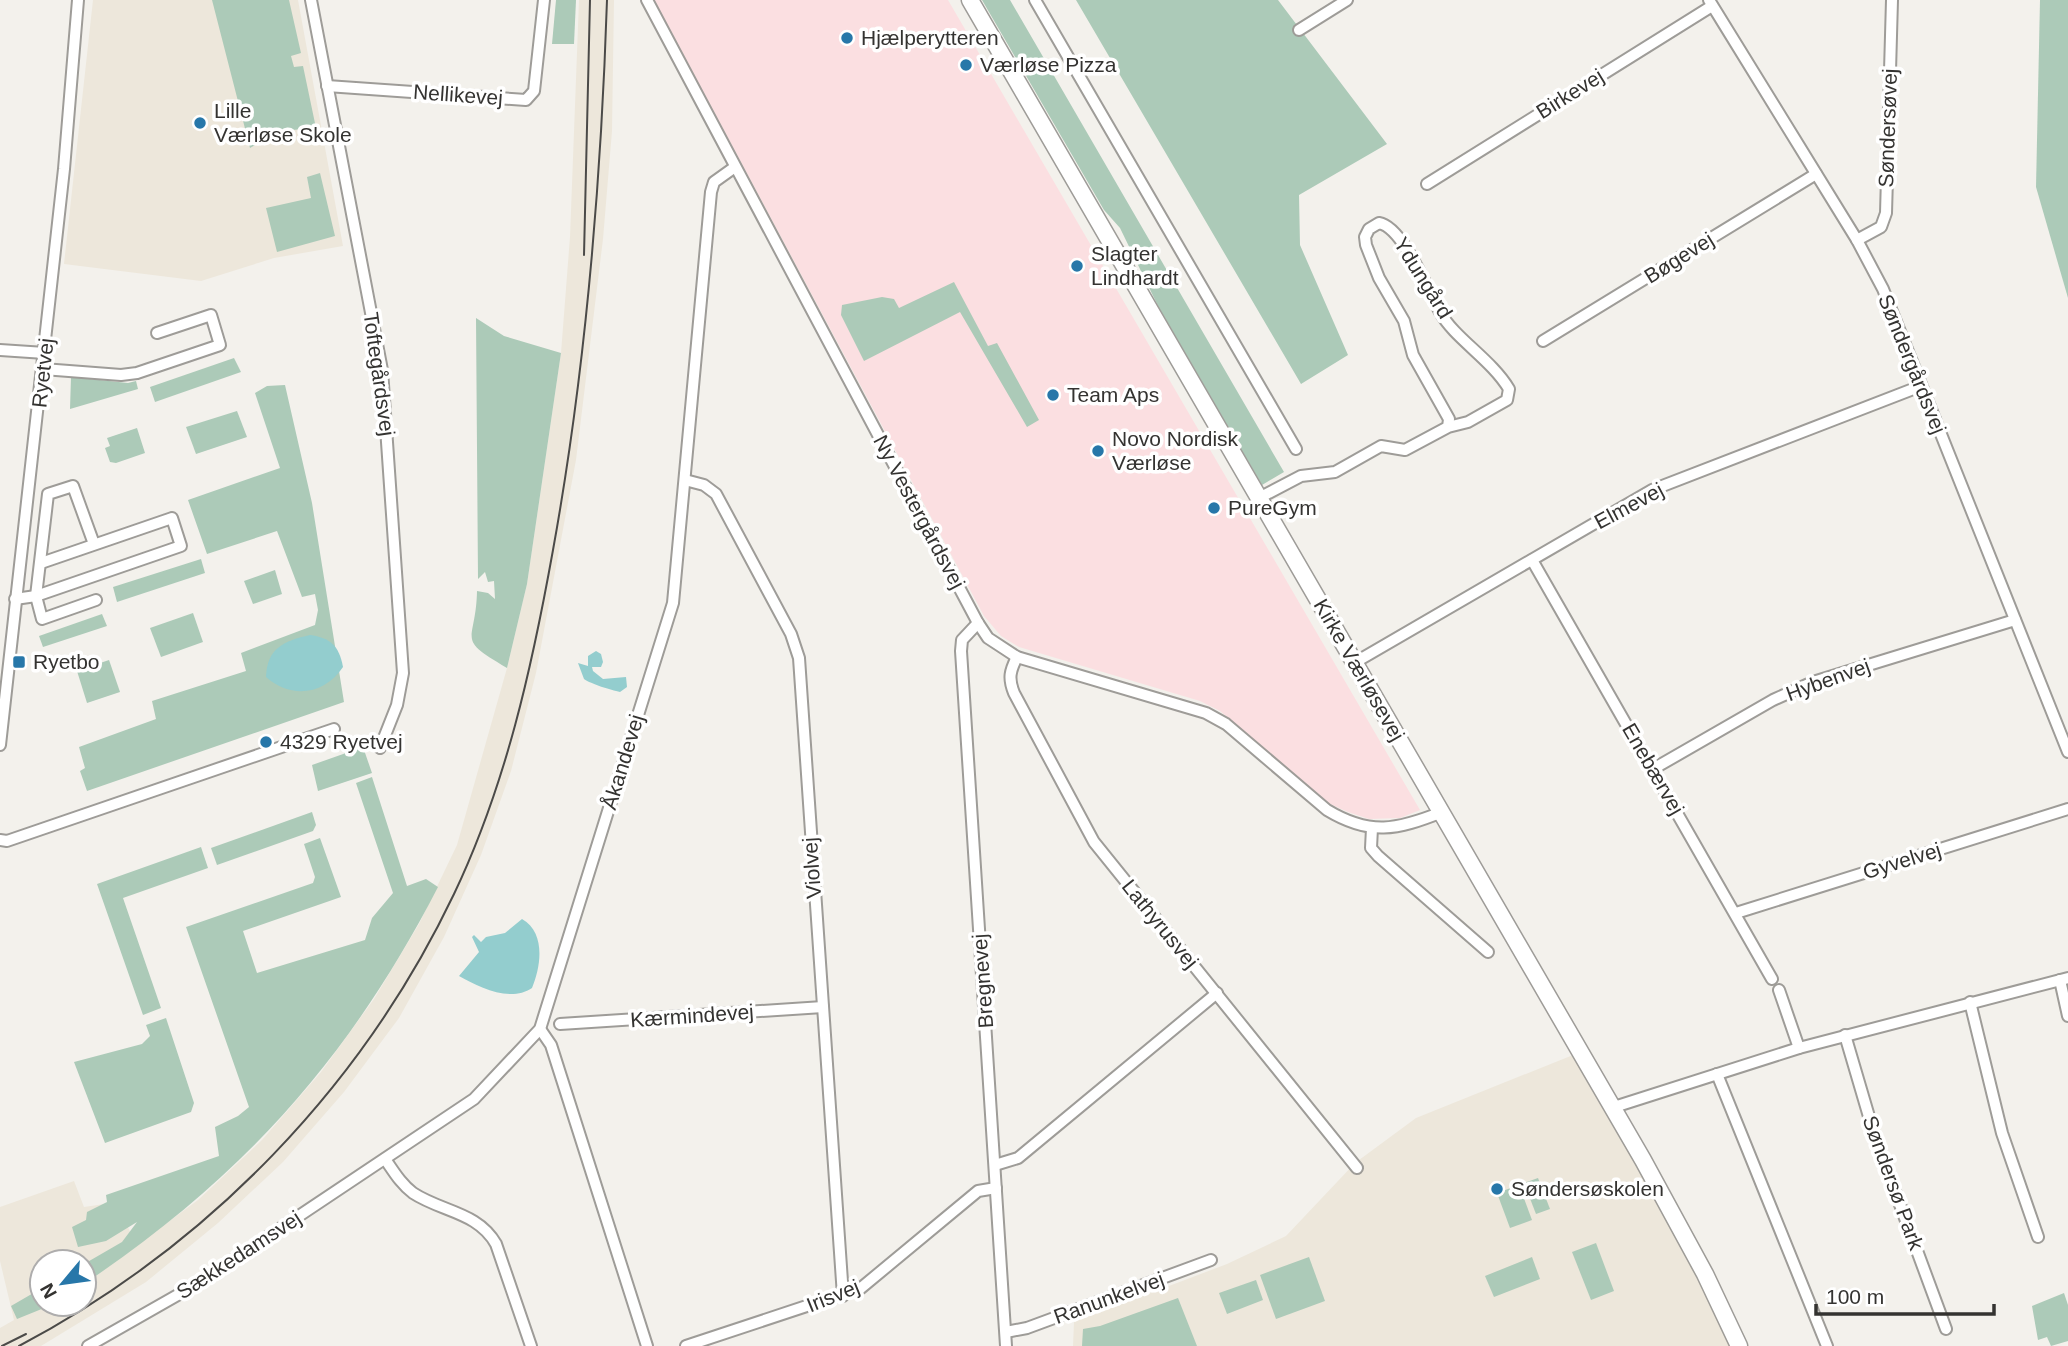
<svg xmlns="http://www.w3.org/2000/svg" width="2068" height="1346" font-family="Helvetica,sans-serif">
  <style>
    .industrial { fill: #fbdfe1 }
    .built { fill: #ede7db }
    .green { fill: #accab8 }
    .water { fill: #93cdce }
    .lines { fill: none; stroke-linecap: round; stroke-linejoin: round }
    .street-casing { stroke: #9e9c98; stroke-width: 14 }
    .secondary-casing { stroke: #9e9c98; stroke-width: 19 }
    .street { stroke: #fff; stroke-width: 10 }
    .secondary { stroke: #fff; stroke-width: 16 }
    .tram { stroke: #4b4a48; stroke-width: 2 }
    .poi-dot { fill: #2777a9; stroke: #fff; stroke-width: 2.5 }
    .labels { text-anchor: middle; stroke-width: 7; stroke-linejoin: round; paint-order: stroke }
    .poi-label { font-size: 21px; fill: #343331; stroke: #fff; text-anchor: start }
    .street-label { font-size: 21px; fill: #343331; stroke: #fff }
  </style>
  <rect width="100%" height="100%" fill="#f3f1ec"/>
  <!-- industrial -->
  <polygon class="industrial" points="654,0 948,0 1420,810 1400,818 1369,819 1348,812 1330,804 1220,711 1200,701 1019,647 1001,636 984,616"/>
  <!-- built -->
  <g class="built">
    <polygon points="93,0 298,0 343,246 274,258 201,281 64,264"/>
    <polygon points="579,0 614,0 612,131 603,239 576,460 536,673 511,771 481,855 444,937 399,1018 344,1092 283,1162 218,1223 146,1282 41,1346 0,1346 0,1328 14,1320 0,1261 0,1207 74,1181 84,1207 111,1203 121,1210 135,1244 84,1280 84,1262 42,1262 42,1304 84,1304 84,1284 198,1200 262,1140 321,1072 374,999 419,924 457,845 507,668 527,584 561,353 570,237"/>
    <polygon points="1578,1053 1745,1346 1073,1346 1074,1322 1227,1264 1286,1236 1355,1163 1416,1118"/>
  </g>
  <!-- green -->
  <g class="green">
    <polygon points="212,0 289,0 301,53 291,56 294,67 303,66 316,128 280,131 250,148"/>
    <polygon points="556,0 576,0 574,44 552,44"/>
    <polygon points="982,0 1010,0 1284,472 1262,485 1158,306 1120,228 1104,210"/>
    <polygon points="1076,0 1278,0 1387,144 1299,195 1300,245 1348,355 1301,384"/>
    <polygon points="2040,0 2068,0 2068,298 2036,187"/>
    <polygon points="320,173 335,236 277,252 266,208 311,198 307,177"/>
    <polygon points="954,282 988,346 997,343 1039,420 1027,427 960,312 864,361 841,315 842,305 882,297 894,299 899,308"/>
    <path d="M476,318L504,336L561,353L527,584L507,668C454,637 476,644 477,591L488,593L495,599L494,581L488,582L485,572L478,579Z"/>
    <polygon points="234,358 241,372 155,402 150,387"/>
    <polygon points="71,377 128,383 136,381 138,389 70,409"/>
    <polygon points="285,385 312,503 344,702 87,791 80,771 85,768 79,747 156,719 152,701 246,671 241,653 315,625 318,610 315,594 302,597 277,531 207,554 188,500 280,468 255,393 267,386"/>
    <polygon points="237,411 247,437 196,454 186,427"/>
    <polygon points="137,428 145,453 116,463 110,462 105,448 110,446 107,438"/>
    <polygon points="201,559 205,573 117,602 113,587"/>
    <polygon points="275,570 282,594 253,604 244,581"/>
    <polygon points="193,613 203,642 161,657 150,628"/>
    <polygon points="102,614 107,626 43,647 39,636"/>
    <polygon points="109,660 120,692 87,703 77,671"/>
    <polygon points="363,747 372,773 318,791 312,765"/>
    <path d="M372,777L407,886L426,879L438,887C349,1059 244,1176 84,1284V1264L122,1242L137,1222L106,1241L78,1247L72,1227L86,1220L87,1212L107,1202L106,1195L219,1156L215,1127L238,1116L249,1107L186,927L313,883L315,877L304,844L320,838L341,897L243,931L257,973L365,940L372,918L393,893L356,783Z"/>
    <polygon points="312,812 316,825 313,831 217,865 211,848"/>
    <polygon points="201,847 208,868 123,898 161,1008 143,1015 97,884"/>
    <polygon points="166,1018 194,1103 191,1112 105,1143 74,1062 142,1044 150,1036 146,1025"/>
    <polygon points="1538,1178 1550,1209 1536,1214 1524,1183"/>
    <polygon points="1519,1185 1532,1220 1510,1228 1497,1193"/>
    <polygon points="1596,1243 1614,1291 1591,1300 1572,1252"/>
    <polygon points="1309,1257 1325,1301 1276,1319 1260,1275"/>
    <polygon points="1532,1257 1540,1279 1494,1297 1485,1276"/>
    <polygon points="1256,1280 1263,1300 1227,1314 1219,1293"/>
    <polygon points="42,1288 42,1304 54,1304 17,1319 11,1306"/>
    <polygon points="2064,1293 2068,1305 2068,1341 2051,1346 2047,1337 2038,1340 2032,1306"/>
    <polygon points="1178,1298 1197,1346 1082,1346 1083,1329 1100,1326"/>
  </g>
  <!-- water -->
  <g class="water">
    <path d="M310,635C330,638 339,645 343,667C325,694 292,700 266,677C267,648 284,641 310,635Z"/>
    <path d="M596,651L601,654L603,662L601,667H592L593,671L603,679L626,677L627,687L620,692C611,690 591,684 584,679L578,663L588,666V656Z"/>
    <path d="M522,919C546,933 541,966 532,988C510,1003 479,987 459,976L479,952L472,937L474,935L481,942L486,937L505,933Z"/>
  </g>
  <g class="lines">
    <defs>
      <g id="street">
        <polyline points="311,0 382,370 403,673 397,705 380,748"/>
        <path d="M647,0L978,623L988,638L1017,657L1206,713L1226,724L1327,810C1370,836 1397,830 1442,812"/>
        <polyline points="1035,0 1296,449"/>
        <polyline points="1709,0 1857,240 1883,289 2068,752"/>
        <polyline points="1299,30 1347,0"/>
        <polyline points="327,86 526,100 534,91 544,0"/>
        <polyline points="1427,184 1712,6"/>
        <polyline points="1857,240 1881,227 1886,213 1892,0"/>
        <polyline points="1543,341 1816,174"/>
        <polyline points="0,350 45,353"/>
        <polyline points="43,369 121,375 137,373 220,345 211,315 157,333"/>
        <polyline points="685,480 704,485 716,494 791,634 799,658 843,1296"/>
        <path d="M1259,498L1301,476L1335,472L1381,446L1405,450L1448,427L1468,422L1507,400L1509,389C1491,359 1454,338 1440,312C1428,291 1403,227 1379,223L1369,229L1365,237L1366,245L1379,278L1404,321L1413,355L1449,419L1448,427"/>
        <polyline points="94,544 73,486 48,494 36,596 42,619 96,600"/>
        <polyline points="1532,560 1772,979"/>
        <polyline points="15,599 36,596 181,546 172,518 41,563"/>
        <polyline points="978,623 962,640 961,651 1006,1346"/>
        <path d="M1017,657C1010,671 1008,678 1014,693L1094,842L1357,1168"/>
        <polyline points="1354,663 1652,490 1921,386"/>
        <polyline points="0,745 64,169 78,0"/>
        <polyline points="1653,769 1773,700 1813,682 2015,620"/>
        <polyline points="1372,828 1371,848 1378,856 1488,952"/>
        <polyline points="0,840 7,841 334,729"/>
        <polyline points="1736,913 2068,809"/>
        <polyline points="2060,980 2068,1016"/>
        <polyline points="1779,990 1799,1048"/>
        <polyline points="1970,1002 2002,1133 2038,1237"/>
        <polyline points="560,1024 823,1007"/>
        <polyline points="540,1029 551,1045 647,1346"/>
        <polyline points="1845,1035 1875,1137 1946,1329"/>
        <polyline points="1717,1074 1827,1346"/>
        <polyline points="1611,1108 1799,1048 2068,978"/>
        <path d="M385,1159C394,1172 401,1184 413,1193C442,1212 478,1212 496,1244L531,1346"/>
        <polyline points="995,1165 1018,1158 1217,993"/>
        <polyline points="1006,1332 1027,1328 1211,1260"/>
        <polyline points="88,1346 197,1284 474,1099 540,1029 673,603 711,192 714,182 735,167"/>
        <polyline points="686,1346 861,1288 978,1191 996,1188"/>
      </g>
      <polyline id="secondary" points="970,0 1643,1160 1705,1274 1739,1346"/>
    </defs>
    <!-- street casing -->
    <use href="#street" class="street-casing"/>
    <!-- secondary casing -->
    <use href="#secondary" class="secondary-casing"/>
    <!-- street -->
    <use href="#street" class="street"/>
    <!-- secondary -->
    <use href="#secondary" class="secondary"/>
    <!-- tram -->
    <g class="tram">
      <polyline points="584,255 590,0"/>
      <polyline points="2,1346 26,1334"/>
      <path d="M19,1346C208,1246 362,1087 454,894C506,785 532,667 553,550C586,368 601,185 607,0"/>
    </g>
  </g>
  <!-- markers -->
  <g class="poi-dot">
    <circle cx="847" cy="38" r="7"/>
    <circle cx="966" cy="65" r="7"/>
    <circle cx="200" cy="123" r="7"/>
    <circle cx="1077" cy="266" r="7"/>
    <circle cx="1053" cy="395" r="7"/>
    <circle cx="1098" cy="451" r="7"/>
    <circle cx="1214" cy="508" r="7"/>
    <rect x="12" y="655" width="14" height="14" rx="3.5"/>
    <circle cx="266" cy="742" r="7"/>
    <circle cx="1497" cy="1189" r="7"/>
  </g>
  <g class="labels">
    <!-- poi labels -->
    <g class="poi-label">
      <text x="861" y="45">Hjælperytteren</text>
      <text x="980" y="72">Værløse Pizza</text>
      <text x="214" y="118">Lille<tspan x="214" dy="24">Værløse Skole</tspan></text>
      <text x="1091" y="261">Slagter<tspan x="1091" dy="24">Lindhardt</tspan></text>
      <text x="1067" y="402">Team Aps</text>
      <text x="1112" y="446">Novo Nordisk<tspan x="1112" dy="24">Værløse</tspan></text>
      <text x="1228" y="515">PureGym</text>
      <text x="33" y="669">Ryetbo</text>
      <text x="280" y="749">4329 Ryetvej</text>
      <text x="1511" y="1196">Søndersøskolen</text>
    </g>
    <!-- street labels -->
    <g class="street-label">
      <text transform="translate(1570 94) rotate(-32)" y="7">Birkevej</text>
      <text transform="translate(458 95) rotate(4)" y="7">Nellikevej</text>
      <text transform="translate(1888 128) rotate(-88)" y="7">Søndersøvej</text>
      <text transform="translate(1679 258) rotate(-32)" y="7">Bøgevej</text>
      <text transform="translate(1423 278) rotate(58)" y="7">Ydungård</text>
      <text transform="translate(1912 364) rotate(68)" y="7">Søndergårdsvej</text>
      <text transform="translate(43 373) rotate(-84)" y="7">Ryetvej</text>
      <text transform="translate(379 374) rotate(82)" y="7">Toftegårdsvej</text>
      <text transform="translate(1629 506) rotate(-28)" y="7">Elmevej</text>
      <text transform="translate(919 512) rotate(62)" y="7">Ny Vestergårdsvej</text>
      <text transform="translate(1359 670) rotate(60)" y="7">Kirke Værløsevej</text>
      <text transform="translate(1828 680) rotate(-20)" y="7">Hybenvej</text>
      <text transform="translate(623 762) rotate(-73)" y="7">Åkandevej</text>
      <text transform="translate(1653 769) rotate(60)" y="7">Enebærvej</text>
      <text transform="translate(1902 861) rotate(-17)" y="7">Gyvelvej</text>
      <text transform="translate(812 868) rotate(-94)" y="7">Violvej</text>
      <text transform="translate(1160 924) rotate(51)" y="7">Lathyrusvej</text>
      <text transform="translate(983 981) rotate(-94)" y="7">Bregnevej</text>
      <text transform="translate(692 1016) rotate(-4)" y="7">Kærmindevej</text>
      <text transform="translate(1893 1183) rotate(70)" y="7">Søndersø Park</text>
      <text transform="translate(239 1255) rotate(-33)" y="7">Sækkedamsvej</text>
      <text transform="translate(833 1296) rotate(-22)" y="7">Irisvej</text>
      <text transform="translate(1109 1298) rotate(-20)" y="7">Ranunkelvej</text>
    </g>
  </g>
  <!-- north arrow -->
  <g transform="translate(63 1283) rotate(241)"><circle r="33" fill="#ffffff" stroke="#aeadad" stroke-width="2"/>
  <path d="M0-5L12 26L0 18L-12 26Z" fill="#2777a9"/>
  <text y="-10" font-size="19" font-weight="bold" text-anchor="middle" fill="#343331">N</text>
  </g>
  <!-- scale -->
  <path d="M1816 1304v10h178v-10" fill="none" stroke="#343331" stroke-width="3.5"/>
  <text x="1826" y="1304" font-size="21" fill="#343331" stroke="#ffffff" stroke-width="5" paint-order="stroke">100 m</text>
</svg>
